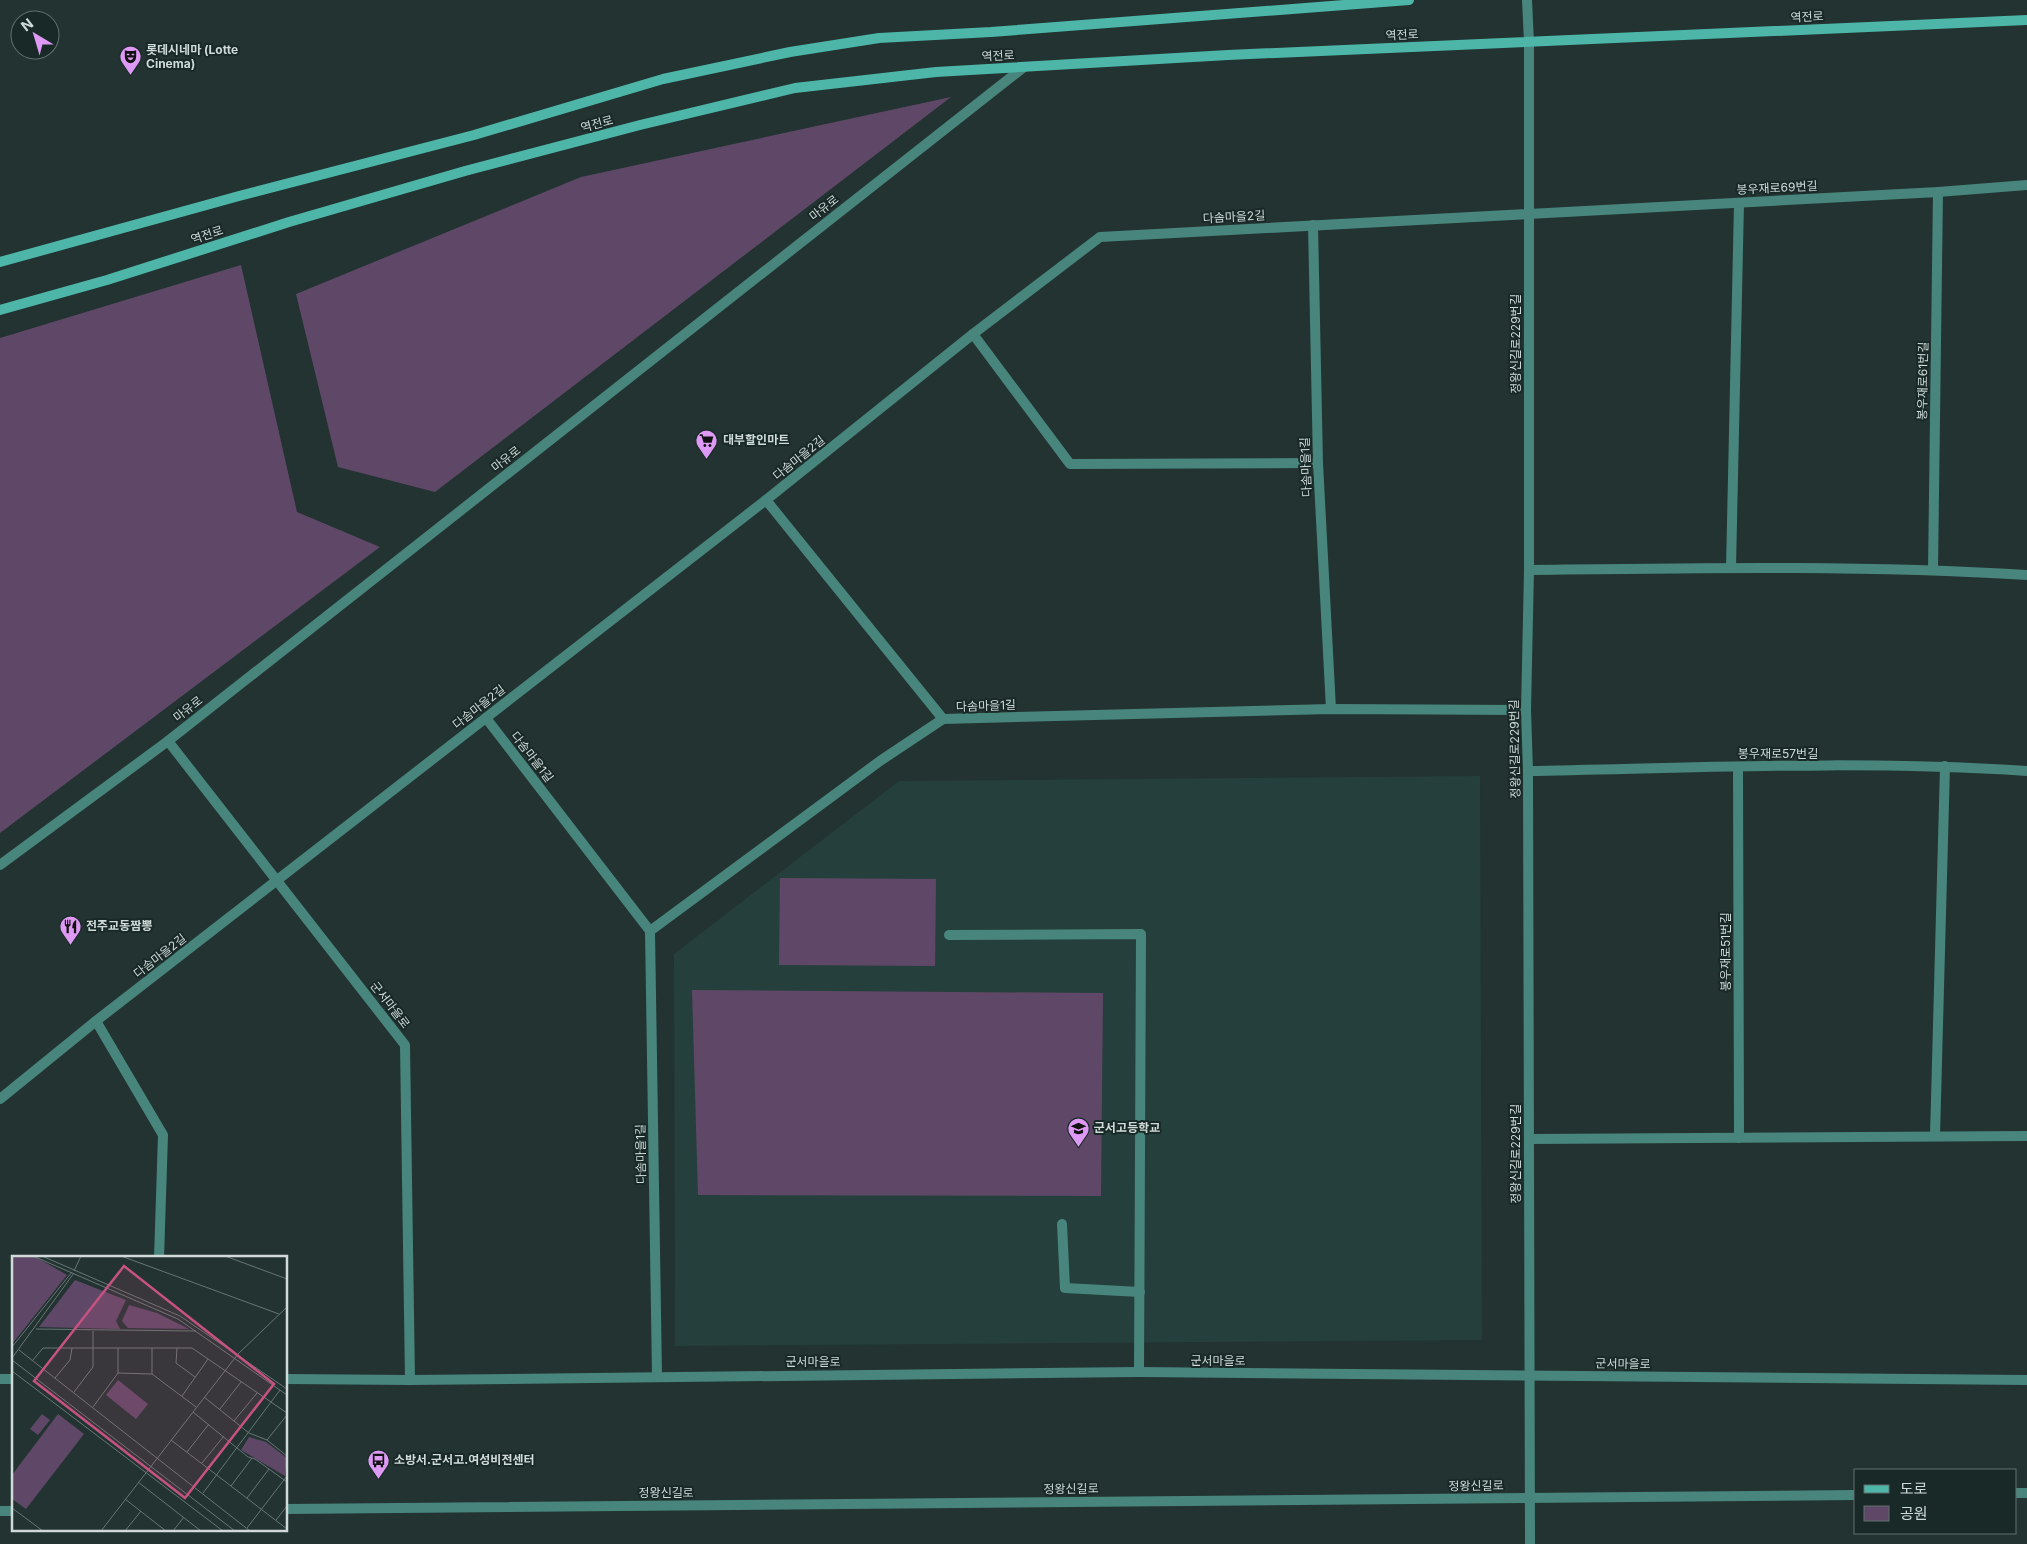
<svg xmlns="http://www.w3.org/2000/svg" width="2027" height="1544" font-family="Inter,'Noto Sans KR',sans-serif">
  <style>
    .built { fill: #253f3c }
    .green { fill: #5f4867 }
    .lines { fill: none; stroke-linecap: round; stroke-linejoin: round }
    .service { stroke: #48857d; stroke-width: 10 }
    .minor { stroke: #48857d; stroke-width: 10 }
    .tertiary { stroke: #48857d; stroke-width: 10 }
    .secondary { stroke: #4db6a9; stroke-width: 10 }
    .labels { text-anchor: middle; stroke-width: 4; stroke-linejoin: round; paint-order: stroke }
    .street-label { font-size: 12px; fill: #d0dbd9; stroke: #182927 }
    .poi-label { font-size: 12px; font-weight: bold; fill: #d0dbd9; stroke: #182927; text-anchor: start }
    .inset-road { fill: none; stroke: #687674; stroke-width: 1 }
    .view { fill: #c65281; fill-opacity: 0.15; stroke: #c65281; stroke-width: 2.5 }
    .inset-edge { fill: none; stroke: #d0dbd9; stroke-width: 2.5 }
  </style>
  <rect width="100%" height="100%" fill="#223331"/>
  <!-- built -->
  <polygon class="built" points="1480,776 1482,1340 675,1346 674,954 899,781"/>
  <!-- green -->
  <g class="green">
    <polygon points="951,97 435,492 338,467 296,294 581,177"/>
    <polygon points="241,265 297,512 380,547 0,833 0,338"/>
    <polygon points="780,878 936,879 935,966 779,965"/>
    <polygon points="692,990 1103,993 1101,1196 698,1195"/>
  </g>
  <g class="lines">
    <!-- service -->
    <g class="service">
      <polyline points="949,935 1141,934 1139,1372"/>
      <polyline points="1062,1224 1065,1288 1140,1292"/>
    </g>
    <!-- minor -->
    <g class="minor">
      <polyline points="1313,225 1318,463 1331,709"/>
      <polyline points="973,334 1070,464 1318,463"/>
      <polyline points="766,500 943,719"/>
      <polyline points="1731,568 1739,203"/>
      <path d="M1529,570C1695,568 1861,565 2027,575"/>
      <polyline points="1933,570 1938,192"/>
      <polyline points="486,718 650,931"/>
      <polyline points="168,741 405,1045 410,1380"/>
      <polyline points="1738,767 1739,1138"/>
      <path d="M1528,771C1694,768 1861,760 2027,771"/>
      <polyline points="0,865 168,741 1024,67"/>
      <polyline points="96,1021 163,1135 159,1258"/>
      <polyline points="0,1099 96,1021 766,500 973,334 1100,237 1938,192 2027,185"/>
      <polyline points="1935,1136 1945,766"/>
      <polyline points="1529,1139 2027,1136"/>
      <polyline points="657,1376 650,931 880,761 943,719 1331,709 1526,710"/>
      <polyline points="0,1379 14,1379"/>
      <polyline points="286,1379 410,1380 1139,1372 2027,1380"/>
    </g>
    <!-- tertiary -->
    <g class="tertiary">
      <polyline points="1527,0 1529,42 1529,570 1526,710 1528,771 1530,1544"/>
      <polyline points="2016,1493 2027,1493"/>
      <polyline points="286,1509 1856,1495"/>
      <polyline points="0,1511 14,1511"/>
    </g>
    <!-- secondary -->
    <g class="secondary">
      <polyline points="0,262 239,196 474,135 663,79 790,52 879,38 991,32 1409,0"/>
      <polyline points="0,310 107,280 289,222 465,171 640,125 795,88 936,72 1228,55 2027,20"/>
    </g>
  </g>
  <!-- icons -->
  <defs>
    <symbol id="theatre-pin" viewBox="-11 -11 22 30"><path d="M0 17L-7.5 6A9.5 9.5 0 1 1 7.5 6Z" fill="#dd99f4" stroke="#182927"/><path d="M-5-5.5Q0-4 5-5.5V0Q5 5 0 6Q-5 5-5 0ZM-3.3-2.5H-1v1.5H-3.3ZM1-2.5H3.3v1.5H1ZM-2.8 1Q0 5.5 2.8 1Z" fill="#111"/></symbol>
    <symbol id="supermarket-pin" viewBox="-11 -11 22 30"><path d="M0 17L-7.5 6A9.5 9.5 0 1 1 7.5 6Z" fill="#dd99f4" stroke="#182927"/><path d="M-6-5.5h2.5l.6 2H6L4.5 2H-2.5L-4.4-4H-6ZM-1.5 3.2a1.3 1.3 0 1 0 .1 0ZM3 3.2a1.3 1.3 0 1 0 .1 0Z" fill="#111"/></symbol>
    <symbol id="restaurant-pin" viewBox="-11 -11 22 30"><path d="M0 17L-7.5 6A9.5 9.5 0 1 1 7.5 6Z" fill="#dd99f4" stroke="#182927"/><path d="M-5-6h1v4h1v-4h1v4h1v-4h1v5L-1.5 .5V6h-2V.5L-5-1ZM5-6V6H3V1.5H1.5Q1.5-4 5-6Z" fill="#111"/></symbol>
    <symbol id="school-pin" viewBox="-11 -11 22 30"><path d="M0 17L-7.5 6A9.5 9.5 0 1 1 7.5 6Z" fill="#dd99f4" stroke="#182927"/><path d="M0-5L7-2L0 1L-7-2ZM-4 1L0 2.5L4 1V4Q0 6-4 4Z" fill="#111"/></symbol>
    <symbol id="bus-pin" viewBox="-11 -11 22 30"><path d="M0 17L-7.5 6A9.5 9.5 0 1 1 7.5 6Z" fill="#dd99f4" stroke="#182927"/><path d="M-5-6H5V4H4V6H2V4H-2V6H-4V4H-5ZM-3.5-4V0h7V-4ZM-3.5 1.2v1.5H-2V1.2ZM2 1.2v1.5H3.5V1.2Z" fill="#111"/></symbol>
  </defs>
  <g fill-rule="evenodd">
    <use href="#theatre-pin" x="118" y="44" width="25" height="34"/>
    <use href="#supermarket-pin" x="694" y="428" width="25" height="34"/>
    <use href="#restaurant-pin" x="58" y="914" width="25" height="34"/>
    <use href="#school-pin" x="1066" y="1116" width="25" height="34"/>
    <use href="#bus-pin" x="366" y="1448" width="25" height="34"/>
  </g>
  <g class="labels">
    <!-- street labels -->
    <g class="street-label">
      <text transform="translate(1807 17) rotate(-3)" y="4">역전로</text>
      <text transform="translate(1402 35) rotate(-3)" y="4">역전로</text>
      <text transform="translate(998 56) rotate(-3)" y="4">역전로</text>
      <text transform="translate(597 124) rotate(-15)" y="4">역전로</text>
      <text transform="translate(1777 188) rotate(-3)" y="4">봉우재로69번길</text>
      <text transform="translate(824 208) rotate(-38)" y="4">마유로</text>
      <text transform="translate(1234 217) rotate(-3)" y="4">다솜마을2길</text>
      <text transform="translate(207 235) rotate(-18)" y="4">역전로</text>
      <text transform="translate(1516 344) rotate(-90)" y="4">정왕신길로229번길</text>
      <text transform="translate(1923 381) rotate(-89)" y="4">봉우재로61번길</text>
      <text transform="translate(799 458) rotate(-39)" y="4">다솜마을2길</text>
      <text transform="translate(506 459) rotate(-38)" y="4">마유로</text>
      <text transform="translate(1306 467) rotate(-92)" y="4">다솜마을1길</text>
      <text transform="translate(986 706) rotate(-2)" y="4">다솜마을1길</text>
      <text transform="translate(479 707) rotate(-38)" y="4">다솜마을2길</text>
      <text transform="translate(188 709) rotate(-38)" y="4">마유로</text>
      <text transform="translate(1515 749) rotate(-91)" y="4">정왕신길로229번길</text>
      <text x="1778" y="758">봉우재로57번길</text>
      <text transform="translate(532 757) rotate(52)" y="4">다솜마을1길</text>
      <text transform="translate(1726 952) rotate(-90)" y="4">봉우재로51번길</text>
      <text transform="translate(160 956) rotate(-38)" y="4">다솜마을2길</text>
      <text transform="translate(390 1005) rotate(52)" y="4">군서마을로</text>
      <text transform="translate(641 1154) rotate(-91)" y="4">다솜마을1길</text>
      <text transform="translate(1516 1154) rotate(-90)" y="4">정왕신길로229번길</text>
      <text x="1218" y="1365">군서마을로</text>
      <text x="813" y="1366">군서마을로</text>
      <text transform="translate(1623 1364) rotate(1)" y="4">군서마을로</text>
      <text transform="translate(1476 1486) rotate(-1)" y="4">정왕신길로</text>
      <text transform="translate(1071 1489) rotate(-1)" y="4">정왕신길로</text>
      <text x="666" y="1497">정왕신길로</text>
    </g>
    <!-- poi labels -->
    <g class="poi-label">
      <text x="146" y="54">롯데시네마 (Lotte<tspan x="146" dy="14">Cinema)</tspan></text>
      <text x="723" y="444">대부할인마트</text>
      <text x="86" y="930">전주교동짬뽕</text>
      <text x="1094" y="1132">군서고등학교</text>
      <text x="394" y="1464">소방서.군서고.여성비전센터</text>
    </g>
  </g>
  <!-- overview -->
  <g transform="translate(12 1256)">
    <rect width="275" height="275" fill="#223331"/>
    <path d="M0,0H22L55,19L0,88ZM63,24L114,44L104,65L108,73L27,71ZM117,49L145,57L177,73L116,72L110,65ZM106,124L136,148L124,163L94,139ZM30,158L38,164L26,179L18,173ZM46,158L72,178L14,253L0,243V219ZM237,181L254,186L275,202L273,220L229,194Z" fill="#5f4867"/>
    <path class="inset-road" d="M21,0L166,63L275,139M30,0L168,60L275,133M109,0L267,58M213,0L275,23M62,15L69,0M24,73L184,75M0,91L60,16M140,92V118M165,92L164,107L183,121M7,94L238,275M0,102L62,17M0,104L223,275M21,104L31,92H180L275,157M0,115L211,275M106,117V92M43,122L58,104L60,92M62,136L81,111V75M170,140L196,103M192,141L237,177L255,184L275,200M81,151L106,117L140,118L184,151M208,153L229,126M181,156L236,201L243,203L275,226M222,165L245,137M159,184L275,273M255,184L275,159M175,196L197,168M190,207L212,180M126,226L189,275M219,230L240,202M191,237L268,134M235,242L257,213M113,243L154,275M0,252L31,275M264,264L275,250M235,272L275,220M89,275L226,98L275,51M113,275L129,255M161,275L172,261"/>
    <path class="view" d="M112,10L262,128L173,242L22,125Z"/>
    <rect width="275" height="275" class="inset-edge"/>
  </g>
  <!-- legend -->
  <rect x="1854" y="1469" width="162" height="65" fill="#182927" stroke="#62706e"/>
  <rect x="1864" y="1485" width="25" height="8" fill="#4db6a9" stroke="#62706e"/>
  <text x="1900" y="1494" font-size="15" fill="#d0dbd9">도로</text>
  <rect x="1864" y="1506" width="25" height="15" fill="#5f4867" stroke="#62706e"/>
  <text x="1900" y="1519" font-size="15" fill="#d0dbd9">공원</text>
  <!-- north arrow -->
  <g transform="translate(35 35) rotate(322)"><circle r="24" fill="#182927" stroke="#62706e"/>
  <path d="M0-4L9 19L0 12L-9 19Z" fill="#dd99f4"/>
  <text y="-8" font-size="14" font-weight="bold" text-anchor="middle" fill="#d0dbd9">N</text>
  </g>
</svg>
